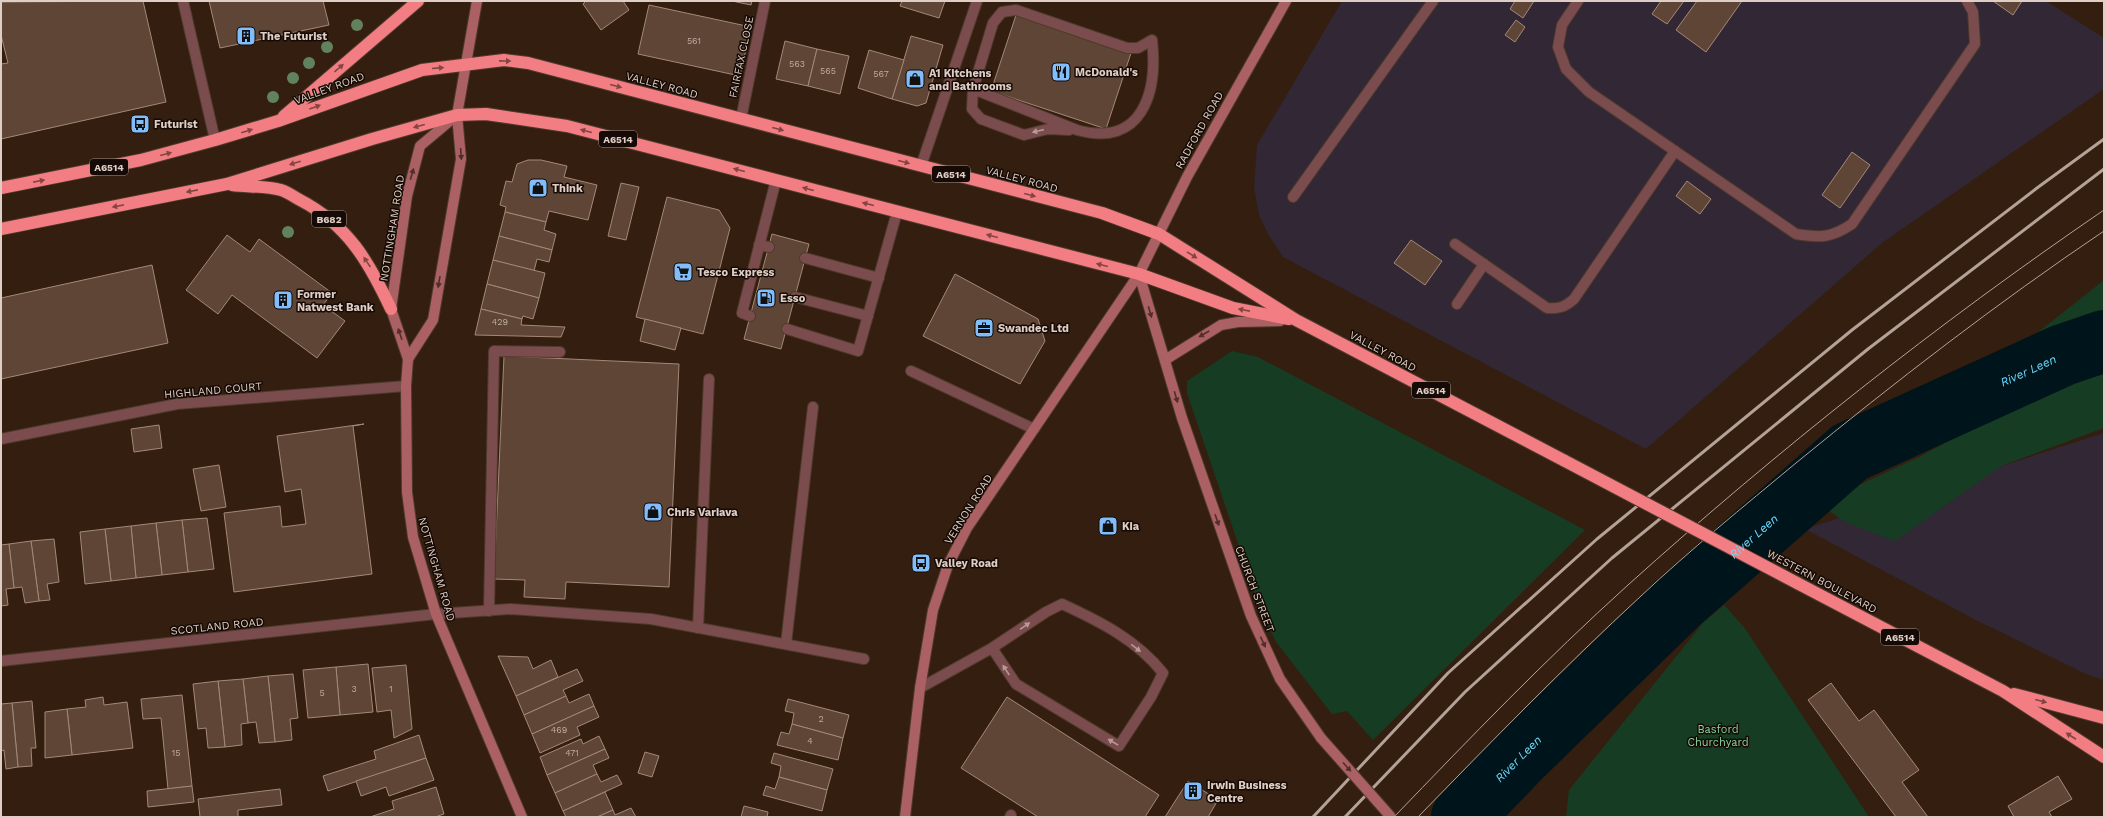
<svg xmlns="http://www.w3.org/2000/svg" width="2105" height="818" font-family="'Work Sans',sans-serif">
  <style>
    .industrial { fill: #312735 }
    .green { fill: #163d23 }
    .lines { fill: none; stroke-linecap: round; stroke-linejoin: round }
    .river { stroke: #00141b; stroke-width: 62 }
    .building { fill: #5e4535; stroke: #a58877 }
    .lane-casing { stroke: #4f3a2c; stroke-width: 12 }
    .street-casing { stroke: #4f3a2c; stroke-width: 12 }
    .secondary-casing { stroke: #4f3a2c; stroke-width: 12 }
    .highway-casing { stroke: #4f3a2c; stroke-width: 14 }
    .lane { stroke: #7a4c4d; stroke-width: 10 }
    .street { stroke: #7a4c4d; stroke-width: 10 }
    .secondary { stroke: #ab6163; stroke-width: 10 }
    .highway { stroke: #f27e83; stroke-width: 12 }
    .tram { stroke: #b4a298; stroke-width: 1 }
    .rail { stroke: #b4a298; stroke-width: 3 }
    .secondary-bridge-casing { stroke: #4f3a2c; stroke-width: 12; stroke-linecap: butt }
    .highway-bridge-casing { stroke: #4f3a2c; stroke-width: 14; stroke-linecap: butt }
    .secondary-bridge { stroke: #ab6163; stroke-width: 10 }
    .highway-bridge { stroke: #f27e83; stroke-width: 12 }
    .tree { fill: #61825d }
    .oneway { fill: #844444 }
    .oneway2 { fill: #b69a95 }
    .oneway3 { fill: #512d2b }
    .labels { text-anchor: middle; stroke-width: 3; stroke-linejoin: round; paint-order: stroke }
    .number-label { font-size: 9px; fill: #beaca1 }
    .shield { fill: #150a05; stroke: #a2938b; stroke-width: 1 }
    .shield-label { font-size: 10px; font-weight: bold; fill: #decec5 }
    .poi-label { font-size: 11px; font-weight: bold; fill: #decec5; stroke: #150a05; text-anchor: start }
    .street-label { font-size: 11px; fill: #decec5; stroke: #150a05 }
    .park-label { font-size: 11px; fill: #86d49c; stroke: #150a05 }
    .water-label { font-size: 12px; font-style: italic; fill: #6ddafd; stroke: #150a05 }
  </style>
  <rect width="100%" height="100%" fill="#341e0f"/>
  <!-- industrial -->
  <g class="industrial">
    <polygon points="1342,1 2046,1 2104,38 2104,89 1882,243 1646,449 1283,257 1268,234 1259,215 1254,187 1257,145"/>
    <polygon points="2104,433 2104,680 2086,674 1972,618 1805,529"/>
  </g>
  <!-- green -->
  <g class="green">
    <polygon points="2104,280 2104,318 2008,356"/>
    <polygon points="1232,351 1258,357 1585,530 1373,740 1347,711 1332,714 1276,642 1262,614 1187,393 1187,381"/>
    <polygon points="2104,369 2104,428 2001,466 1895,541 1845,522 1824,507 1831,498 1919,457 2028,398"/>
    <polygon points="1724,605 1744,627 1869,817 1566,817 1569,790 1703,623"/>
  </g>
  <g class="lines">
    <!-- river -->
    <path class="river" id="s1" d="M1462,817L1522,755L1679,602L1850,452L2063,355L2104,341"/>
  </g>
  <!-- building -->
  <g class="building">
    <polygon points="143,1 166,102 1,139 1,64 8,63 1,35 1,2"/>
    <polygon points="209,1 323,1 329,25 220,48"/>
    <polygon points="586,1 623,1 629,10 601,30 583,4"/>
    <polygon points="732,1 752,1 751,5"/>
    <polygon points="902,1 945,1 939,18 900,6"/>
    <polygon points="1515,1 1534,1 1523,18 1510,9"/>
    <polygon points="1661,1 1684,1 1667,24 1652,14"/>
    <polygon points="1697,1 1742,1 1706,52 1676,30"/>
    <polygon points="1993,1 2022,1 2013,15"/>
    <polygon points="649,5 751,27 740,76 638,54"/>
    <polygon points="1016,15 1131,53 1106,129 991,91"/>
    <polygon points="1516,20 1525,27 1515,42 1505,35"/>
    <polygon points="911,36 943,45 926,103 917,106 892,99"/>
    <polygon points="785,41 817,49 808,86 776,79"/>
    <polygon points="817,49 849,56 840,94 808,86"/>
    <polygon points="869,50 904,60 892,99 858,88"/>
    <polygon points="1852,152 1870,165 1840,208 1822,195"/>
    <polygon points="528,160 541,160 567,166 564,177 597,185 588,220 549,211 546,222 505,212 506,207 500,205 506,181 512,182 517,164"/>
    <polygon points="1687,181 1711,199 1700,214 1676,196"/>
    <polygon points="621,183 639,187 626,240 608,236"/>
    <polygon points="667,197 719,210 730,228 703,334 636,317"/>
    <polygon points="505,212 546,222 544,230 556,234 552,250 499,236"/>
    <polygon points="772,234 809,244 781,349 744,339"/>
    <polygon points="227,235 250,252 259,239 332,293 323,305 345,321 317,358 232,295 218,314 186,290"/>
    <polygon points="499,236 552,250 549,262 537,259 534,271 493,260"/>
    <polygon points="1411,240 1442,261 1425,285 1394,263"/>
    <polygon points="493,260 545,273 539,298 487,284"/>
    <polygon points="152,265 168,343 1,379 1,298"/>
    <polygon points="955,274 1038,319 1045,341 1020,384 923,336"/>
    <polygon points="487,284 539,298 533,319 523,316 522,319 481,309"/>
    <polygon points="481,309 522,319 521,325 565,327 561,337 475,335"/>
    <polygon points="645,319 681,328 675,350 640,341"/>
    <polygon points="504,356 679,364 669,587 566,582 565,599 524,597 525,580 494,579"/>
    <polygon points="364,424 353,426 372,574 234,592 224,513 280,506 282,527 306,524 301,489 285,492 277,436"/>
    <polygon points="159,425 162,448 134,452 131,429"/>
    <polygon points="219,465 226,507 201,511 193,469"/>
    <polygon points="207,518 214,569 188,572 182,520"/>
    <polygon points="182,520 188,572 162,575 156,523"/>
    <polygon points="156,523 162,575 136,578 131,526"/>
    <polygon points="131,526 136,578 111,581 105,529"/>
    <polygon points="105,529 111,581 85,584 80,532"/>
    <polygon points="54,539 59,582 47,584 50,600 39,601 31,541"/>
    <polygon points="31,541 39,601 25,603 22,587 14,588 9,544"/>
    <polygon points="9,544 14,588 6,589 8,605 1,606 1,545"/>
    <polygon points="498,656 528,657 533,669 551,660 558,677 516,696"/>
    <polygon points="368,664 373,712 340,715 336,667"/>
    <polygon points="406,665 412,729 394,738 391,710 377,712 372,668"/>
    <polygon points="336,667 340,715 308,718 303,670"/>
    <polygon points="577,669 583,681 563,690 566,696 524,715 516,696"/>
    <polygon points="293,674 298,718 290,719 292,740 275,742 268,676"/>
    <polygon points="268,676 275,742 259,743 256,722 248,723 243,679"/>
    <polygon points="243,679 248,723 241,724 242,745 225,747 218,681"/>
    <polygon points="218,681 225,747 208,748 206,728 198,729 193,684"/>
    <polygon points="1831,683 1859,721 1874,710 1919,770 1902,782 1928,817 1896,817 1808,700"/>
    <polygon points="589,694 594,706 532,734 524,715 566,696 569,703"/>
    <polygon points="182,695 192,786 168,789 161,718 143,719 141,699"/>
    <polygon points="103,697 104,705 127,702 133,748 72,755 67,709 86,707 85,700"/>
    <polygon points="1007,697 1159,795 1145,817 1038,817 961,768"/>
    <polygon points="788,699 849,715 843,738 792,724 794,713 785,711"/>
    <polygon points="32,701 36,748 31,748 32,766 18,767 12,703"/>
    <polygon points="12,703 18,767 6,769 4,750 1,751 1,704"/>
    <polygon points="594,706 599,717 577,727 580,735 540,753 532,734"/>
    <polygon points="67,709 72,755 45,758 45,712"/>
    <polygon points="792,724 843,738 838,760 777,745 781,732 789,734"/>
    <polygon points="419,735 426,758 328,791 323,776 376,759 374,751"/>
    <polygon points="599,736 605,749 547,775 540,757 581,739 583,744"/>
    <polygon points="605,749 609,758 593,765 597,774 555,793 547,775"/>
    <polygon points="645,752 659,756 652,777 638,773"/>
    <polygon points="774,753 833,769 827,790 779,777 781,766 771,763"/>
    <polygon points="426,758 434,780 389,796 386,787 361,796 356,781"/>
    <polygon points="597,774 601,782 617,775 622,784 563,811 555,793"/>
    <polygon points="2058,776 2072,799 2049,812 2052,817 2014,817 2008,806"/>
    <polygon points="779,777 827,790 822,811 763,795 766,786 775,789"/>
    <polygon points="1188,781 1218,800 1208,817 1165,817"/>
    <polygon points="192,786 194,802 148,807 147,791"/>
    <polygon points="436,787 444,814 435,817 370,817 394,809 392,801"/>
    <polygon points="280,789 282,805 238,810 238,817 200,817 198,799"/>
    <polygon points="605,792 613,810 597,817 566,817 563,811"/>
    <polygon points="744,806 768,812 767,817 741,817"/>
    <polygon points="631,808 636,817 597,817 613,810 615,815"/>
  </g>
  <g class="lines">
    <defs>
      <g id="lane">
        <polyline points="183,1 215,140"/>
        <path d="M1578,1L1562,25L1558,47L1566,69L1589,92L1796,234C1821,238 1831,238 1852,224L1975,44L1973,12L1967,1"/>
        <path d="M1016,10L1127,48H1138L1152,40C1158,93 1142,148 1077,130L973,89L993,23L1002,12Z"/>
        <polyline points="973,89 972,109 981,119 1024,135 1048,129 1069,130"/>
        <polyline points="921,166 977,1"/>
        <polyline points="1293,197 1433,1"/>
        <path d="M1455,244L1547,308C1559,309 1565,307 1574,299L1675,151"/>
        <polyline points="759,245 769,247"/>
        <polyline points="805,258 879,278"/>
        <polyline points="795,297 868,316"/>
        <polyline points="1457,304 1484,264"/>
        <polyline points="750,316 742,313 776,180"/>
        <polyline points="787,329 858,351 897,212"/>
        <polyline points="911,371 1034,429"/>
        <polyline points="489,611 494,351 560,352"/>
        <polyline points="436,614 511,609 651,619 864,659"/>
        <polyline points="698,628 709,379"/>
        <polyline points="786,644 813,407"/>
        <path d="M920,688L992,648L1046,612L1062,604C1099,621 1137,640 1163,673L1151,697L1119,746L1016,684L992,648"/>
        <polyline points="1010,817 1011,815"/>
      </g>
      <g id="street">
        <polyline points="741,119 765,1"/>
        <polyline points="1,439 177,404 406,386"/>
        <polyline points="1,661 436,614"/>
      </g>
      <g id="secondary">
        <polyline points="457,115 420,146 407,196 391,309 408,359 406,386 407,492 413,537 436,614 522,817"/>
        <polyline points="1139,274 1182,418 1251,616 1280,679 1321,738"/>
        <polyline points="408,359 433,320 461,159 457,115 477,1"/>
        <polyline points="1165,360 1221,325 1238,322 1280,321"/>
        <polyline points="905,817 920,688 933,610 948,565 967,528 1139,274 1187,177 1286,1"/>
      </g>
      <g id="highway">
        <polyline points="284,116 418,1"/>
        <path d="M232,185C248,187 266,186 281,190C288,192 294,197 300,200C348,225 369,262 391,309"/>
        <polyline points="1,188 141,160 215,140 278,121 422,70 504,60 528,63 1102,213 1159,234 1296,320 1565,461"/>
        <polyline points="1,229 227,184 372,139 457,115 486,114 567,126 1139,274 1233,308 1289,319"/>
        <polyline points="1797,583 2003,691 2104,757"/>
        <polyline points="2014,694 2104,718"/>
      </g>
    </defs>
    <!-- lane casing -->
    <use href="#lane" class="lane-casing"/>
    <!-- street casing -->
    <use href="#street" class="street-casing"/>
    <!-- secondary casing -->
    <use href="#secondary" class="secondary-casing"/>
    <!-- highway casing -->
    <use href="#highway" class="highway-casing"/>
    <!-- lane -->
    <use href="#lane" class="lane"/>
    <!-- street -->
    <use href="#street" class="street"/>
    <!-- secondary -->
    <use href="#secondary" class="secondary"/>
    <!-- highway -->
    <use href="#highway" class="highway"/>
    <!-- tram -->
    <g class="tram">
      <path d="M1394,817C1470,738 1546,659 1628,585C1778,450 1937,324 2104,210"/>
      <path d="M1418,817C1491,742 1564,667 1641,596C1690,550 1743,507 1796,463C1895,382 1997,303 2104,231"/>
    </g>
    <!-- rail -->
    <g class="rail">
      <polyline points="1313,817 1448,673 1597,539 1852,330 2037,188 2104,139"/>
      <polyline points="1345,817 1465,692 1612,558 1868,349 2104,169"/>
    </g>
    <defs>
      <polyline id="secondary-bridge" points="1321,738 1391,817"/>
      <polyline id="highway-bridge" points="1565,461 1797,583"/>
    </defs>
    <!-- secondary-bridge casing -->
    <use href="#secondary-bridge" class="secondary-bridge-casing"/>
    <!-- highway-bridge casing -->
    <use href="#highway-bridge" class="highway-bridge-casing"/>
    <!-- secondary-bridge -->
    <use href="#secondary-bridge" class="secondary-bridge"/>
    <!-- highway-bridge -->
    <use href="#highway-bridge" class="highway-bridge"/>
  </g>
  <!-- trees -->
  <g class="tree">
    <circle cx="357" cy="25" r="6"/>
    <circle cx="327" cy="47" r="6"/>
    <circle cx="309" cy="63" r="6"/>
    <circle cx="293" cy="78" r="6"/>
    <circle cx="273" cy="97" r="6"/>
    <circle cx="288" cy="232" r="6"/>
  </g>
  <!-- one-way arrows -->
  <defs><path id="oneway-solid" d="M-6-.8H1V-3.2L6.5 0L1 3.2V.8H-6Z"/></defs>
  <g class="oneway">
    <use href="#oneway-solid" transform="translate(505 61) rotate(1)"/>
    <use href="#oneway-solid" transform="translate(339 68) rotate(-41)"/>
    <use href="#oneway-solid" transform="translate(438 68) rotate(-5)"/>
    <use href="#oneway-solid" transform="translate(616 86) rotate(15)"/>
    <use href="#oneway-solid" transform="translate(315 107) rotate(-20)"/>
    <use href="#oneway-solid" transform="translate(419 126) rotate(165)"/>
    <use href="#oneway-solid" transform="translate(778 129) rotate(15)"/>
    <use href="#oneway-solid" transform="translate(247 131) rotate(-17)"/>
    <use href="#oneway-solid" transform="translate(586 131) rotate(-165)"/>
    <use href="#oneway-solid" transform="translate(166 154) rotate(-15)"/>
    <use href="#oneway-solid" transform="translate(904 162) rotate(15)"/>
    <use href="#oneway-solid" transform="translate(295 163) rotate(163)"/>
    <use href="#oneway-solid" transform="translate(739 170) rotate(-165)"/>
    <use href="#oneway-solid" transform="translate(39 181) rotate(-11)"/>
    <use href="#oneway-solid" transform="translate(808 189) rotate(-165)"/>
    <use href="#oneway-solid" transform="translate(192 191) rotate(169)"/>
    <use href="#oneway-solid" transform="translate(1030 195) rotate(15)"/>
    <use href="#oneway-solid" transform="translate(868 204) rotate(-166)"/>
    <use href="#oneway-solid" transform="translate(118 206) rotate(169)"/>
    <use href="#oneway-solid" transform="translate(992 236) rotate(-165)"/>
    <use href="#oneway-solid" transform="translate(1192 255) rotate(32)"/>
    <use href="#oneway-solid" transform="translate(367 262) rotate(-124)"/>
    <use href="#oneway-solid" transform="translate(1102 265) rotate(-166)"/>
    <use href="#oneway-solid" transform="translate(1244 310) rotate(-169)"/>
    <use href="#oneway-solid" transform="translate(2041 701) rotate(15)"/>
    <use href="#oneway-solid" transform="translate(2071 736) rotate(-147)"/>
  </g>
  <g class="oneway2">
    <use href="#oneway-solid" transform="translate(1038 131) rotate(167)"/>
    <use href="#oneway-solid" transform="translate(1025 626) rotate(-34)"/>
    <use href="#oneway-solid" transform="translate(1136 648) rotate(37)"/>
    <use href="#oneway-solid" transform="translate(1006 670) rotate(-123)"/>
    <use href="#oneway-solid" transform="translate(1113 742) rotate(-149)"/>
  </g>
  <g class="oneway3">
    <use href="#oneway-solid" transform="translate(461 154) rotate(86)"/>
    <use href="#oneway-solid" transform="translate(412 174) rotate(-74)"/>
    <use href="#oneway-solid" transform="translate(439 282) rotate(100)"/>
    <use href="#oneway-solid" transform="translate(1150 312) rotate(74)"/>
    <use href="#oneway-solid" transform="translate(400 334) rotate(-109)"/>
    <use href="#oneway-solid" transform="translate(1204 334) rotate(150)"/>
    <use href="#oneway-solid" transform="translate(1176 397) rotate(74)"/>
    <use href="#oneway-solid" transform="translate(1217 520) rotate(71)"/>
    <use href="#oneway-solid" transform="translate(1263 642) rotate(65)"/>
    <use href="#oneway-solid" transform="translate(1347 767) rotate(48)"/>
  </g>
  <!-- icons -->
  <defs>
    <symbol id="building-square" viewBox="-11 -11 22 22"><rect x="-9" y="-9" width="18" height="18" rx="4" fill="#80bdfa" stroke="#150a05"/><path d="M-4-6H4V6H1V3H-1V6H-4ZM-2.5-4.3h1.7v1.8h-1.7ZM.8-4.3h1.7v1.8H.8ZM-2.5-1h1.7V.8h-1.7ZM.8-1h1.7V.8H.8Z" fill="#111"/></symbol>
    <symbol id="restaurant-square" viewBox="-11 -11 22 22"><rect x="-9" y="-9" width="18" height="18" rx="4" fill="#80bdfa" stroke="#150a05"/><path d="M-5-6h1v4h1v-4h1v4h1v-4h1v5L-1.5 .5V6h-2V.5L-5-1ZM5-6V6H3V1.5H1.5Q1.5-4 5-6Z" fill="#111"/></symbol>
    <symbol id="shop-square" viewBox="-11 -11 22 22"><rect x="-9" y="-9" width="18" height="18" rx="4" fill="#80bdfa" stroke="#150a05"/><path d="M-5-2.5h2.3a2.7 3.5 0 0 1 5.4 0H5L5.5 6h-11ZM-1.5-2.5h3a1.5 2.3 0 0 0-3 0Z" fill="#111"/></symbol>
    <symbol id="bus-square" viewBox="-11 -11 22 22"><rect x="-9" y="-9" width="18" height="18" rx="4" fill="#80bdfa" stroke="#150a05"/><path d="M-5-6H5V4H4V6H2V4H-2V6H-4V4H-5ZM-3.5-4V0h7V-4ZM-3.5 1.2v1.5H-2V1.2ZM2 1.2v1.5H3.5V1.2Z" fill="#111"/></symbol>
    <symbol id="supermarket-square" viewBox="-11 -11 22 22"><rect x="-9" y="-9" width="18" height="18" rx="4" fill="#80bdfa" stroke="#150a05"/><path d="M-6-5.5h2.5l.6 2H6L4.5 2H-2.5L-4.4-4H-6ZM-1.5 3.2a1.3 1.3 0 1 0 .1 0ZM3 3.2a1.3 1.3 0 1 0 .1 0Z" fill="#111"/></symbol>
    <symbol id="fuel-square" viewBox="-11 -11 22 22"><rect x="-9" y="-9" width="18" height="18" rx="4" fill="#80bdfa" stroke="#150a05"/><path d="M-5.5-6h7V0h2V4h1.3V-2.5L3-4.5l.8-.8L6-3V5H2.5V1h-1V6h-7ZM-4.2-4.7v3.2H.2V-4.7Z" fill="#111"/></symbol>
    <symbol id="office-square" viewBox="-11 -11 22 22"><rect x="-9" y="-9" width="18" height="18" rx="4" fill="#80bdfa" stroke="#150a05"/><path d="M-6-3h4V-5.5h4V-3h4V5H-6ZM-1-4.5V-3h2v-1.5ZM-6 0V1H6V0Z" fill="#111"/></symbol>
  </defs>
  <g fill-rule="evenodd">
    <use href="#building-square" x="235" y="25" width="22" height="22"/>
    <use href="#restaurant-square" x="1050" y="61" width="22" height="22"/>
    <use href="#shop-square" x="904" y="68" width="22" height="22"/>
    <use href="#bus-square" x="129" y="113" width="22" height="22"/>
    <use href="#shop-square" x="527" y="177" width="22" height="22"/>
    <use href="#supermarket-square" x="672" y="261" width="22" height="22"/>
    <use href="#fuel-square" x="755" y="287" width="22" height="22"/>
    <use href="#building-square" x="272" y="289" width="22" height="22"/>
    <use href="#office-square" x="973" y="317" width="22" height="22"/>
    <use href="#shop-square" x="642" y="501" width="22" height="22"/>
    <use href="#shop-square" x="1097" y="515" width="22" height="22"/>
    <use href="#bus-square" x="910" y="552" width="22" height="22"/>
    <use href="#building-square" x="1182" y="780" width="22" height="22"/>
  </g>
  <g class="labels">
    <!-- number labels -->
    <g class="number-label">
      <text x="694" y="44">561</text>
      <text x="797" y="67">563</text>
      <text x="828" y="74">565</text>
      <text x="881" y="77">567</text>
      <text x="500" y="325">429</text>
      <text x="354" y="692">3</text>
      <text x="391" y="692">1</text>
      <text x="322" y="696">5</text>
      <text x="821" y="722">2</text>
      <text x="559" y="733">469</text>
      <text x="810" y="744">4</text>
      <text x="176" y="756">15</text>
      <text x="572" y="756">471</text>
    </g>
    <!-- shield labels -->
    <g class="shield">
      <rect x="599" y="131" width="38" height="16" rx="3"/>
      <rect x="90" y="159" width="38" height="16" rx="3"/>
      <rect x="932" y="166" width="38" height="16" rx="3"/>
      <rect x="312" y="211" width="34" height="16" rx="3"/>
      <rect x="1412" y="382" width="38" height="16" rx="3"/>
      <rect x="1881" y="629" width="38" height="16" rx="3"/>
    </g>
    <g class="shield-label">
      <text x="618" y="143">A6514</text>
      <text x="109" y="171">A6514</text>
      <text x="951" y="178">A6514</text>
      <text x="329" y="223">B682</text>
      <text x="1431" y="394">A6514</text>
      <text x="1900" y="641">A6514</text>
    </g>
    <!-- poi labels -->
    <g class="poi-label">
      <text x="260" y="40">The Futurist</text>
      <text x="1075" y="76">McDonald's</text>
      <text x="929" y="77">A1 Kitchens<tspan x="929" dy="13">and Bathrooms</tspan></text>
      <text x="154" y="128">Futurist</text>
      <text x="552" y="192">Think</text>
      <text x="697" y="276">Tesco Express</text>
      <text x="297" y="298">Former<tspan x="297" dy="13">Natwest Bank</tspan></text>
      <text x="780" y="302">Esso</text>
      <text x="998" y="332">Swandec Ltd</text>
      <text x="667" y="516">Chris Variava</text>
      <text x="1122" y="530">Kia</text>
      <text x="935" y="567">Valley Road</text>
      <text x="1207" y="789">Irwin Business<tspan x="1207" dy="13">Centre</tspan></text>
    </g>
    <!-- street labels -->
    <g class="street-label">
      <text transform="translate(741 57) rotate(-78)" y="4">FAIRFAX CLOSE</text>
      <text transform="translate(662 85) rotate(15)" y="4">VALLEY ROAD</text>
      <text transform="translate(329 88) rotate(-20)" y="4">VALLEY ROAD</text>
      <text transform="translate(1199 130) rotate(-61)" y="4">RADFORD ROAD</text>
      <text transform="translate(1022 179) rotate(15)" y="4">VALLEY ROAD</text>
      <text transform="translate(392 228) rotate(-81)" y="4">NOTTINGHAM ROAD</text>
      <text transform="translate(1383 351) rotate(28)" y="4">VALLEY ROAD</text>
      <text transform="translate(213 390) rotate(-5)" y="4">HIGHLAND COURT</text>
      <text transform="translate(968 509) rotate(-58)" y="4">VERNON ROAD</text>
      <text transform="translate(437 569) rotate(74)" y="4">NOTTINGHAM ROAD</text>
      <text transform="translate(1822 581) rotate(28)" y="4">WESTERN BOULEVARD</text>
      <text transform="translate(1255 589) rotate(69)" y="4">CHURCH STREET</text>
      <text transform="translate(217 626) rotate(-6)" y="4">SCOTLAND ROAD</text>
    </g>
    <!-- park labels -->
    <g class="park-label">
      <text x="1718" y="733">Basford<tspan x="1718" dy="13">Churchyard</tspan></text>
    </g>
    <!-- water labels -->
    <g class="water-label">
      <text dy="4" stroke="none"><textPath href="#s1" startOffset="729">River Leen</textPath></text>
      <text dy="4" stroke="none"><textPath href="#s1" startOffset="405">River Leen</textPath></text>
      <text dy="4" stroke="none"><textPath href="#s1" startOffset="81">River Leen</textPath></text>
    </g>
  </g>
  <!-- border -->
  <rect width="2105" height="818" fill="none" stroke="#decec5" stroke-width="4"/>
</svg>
